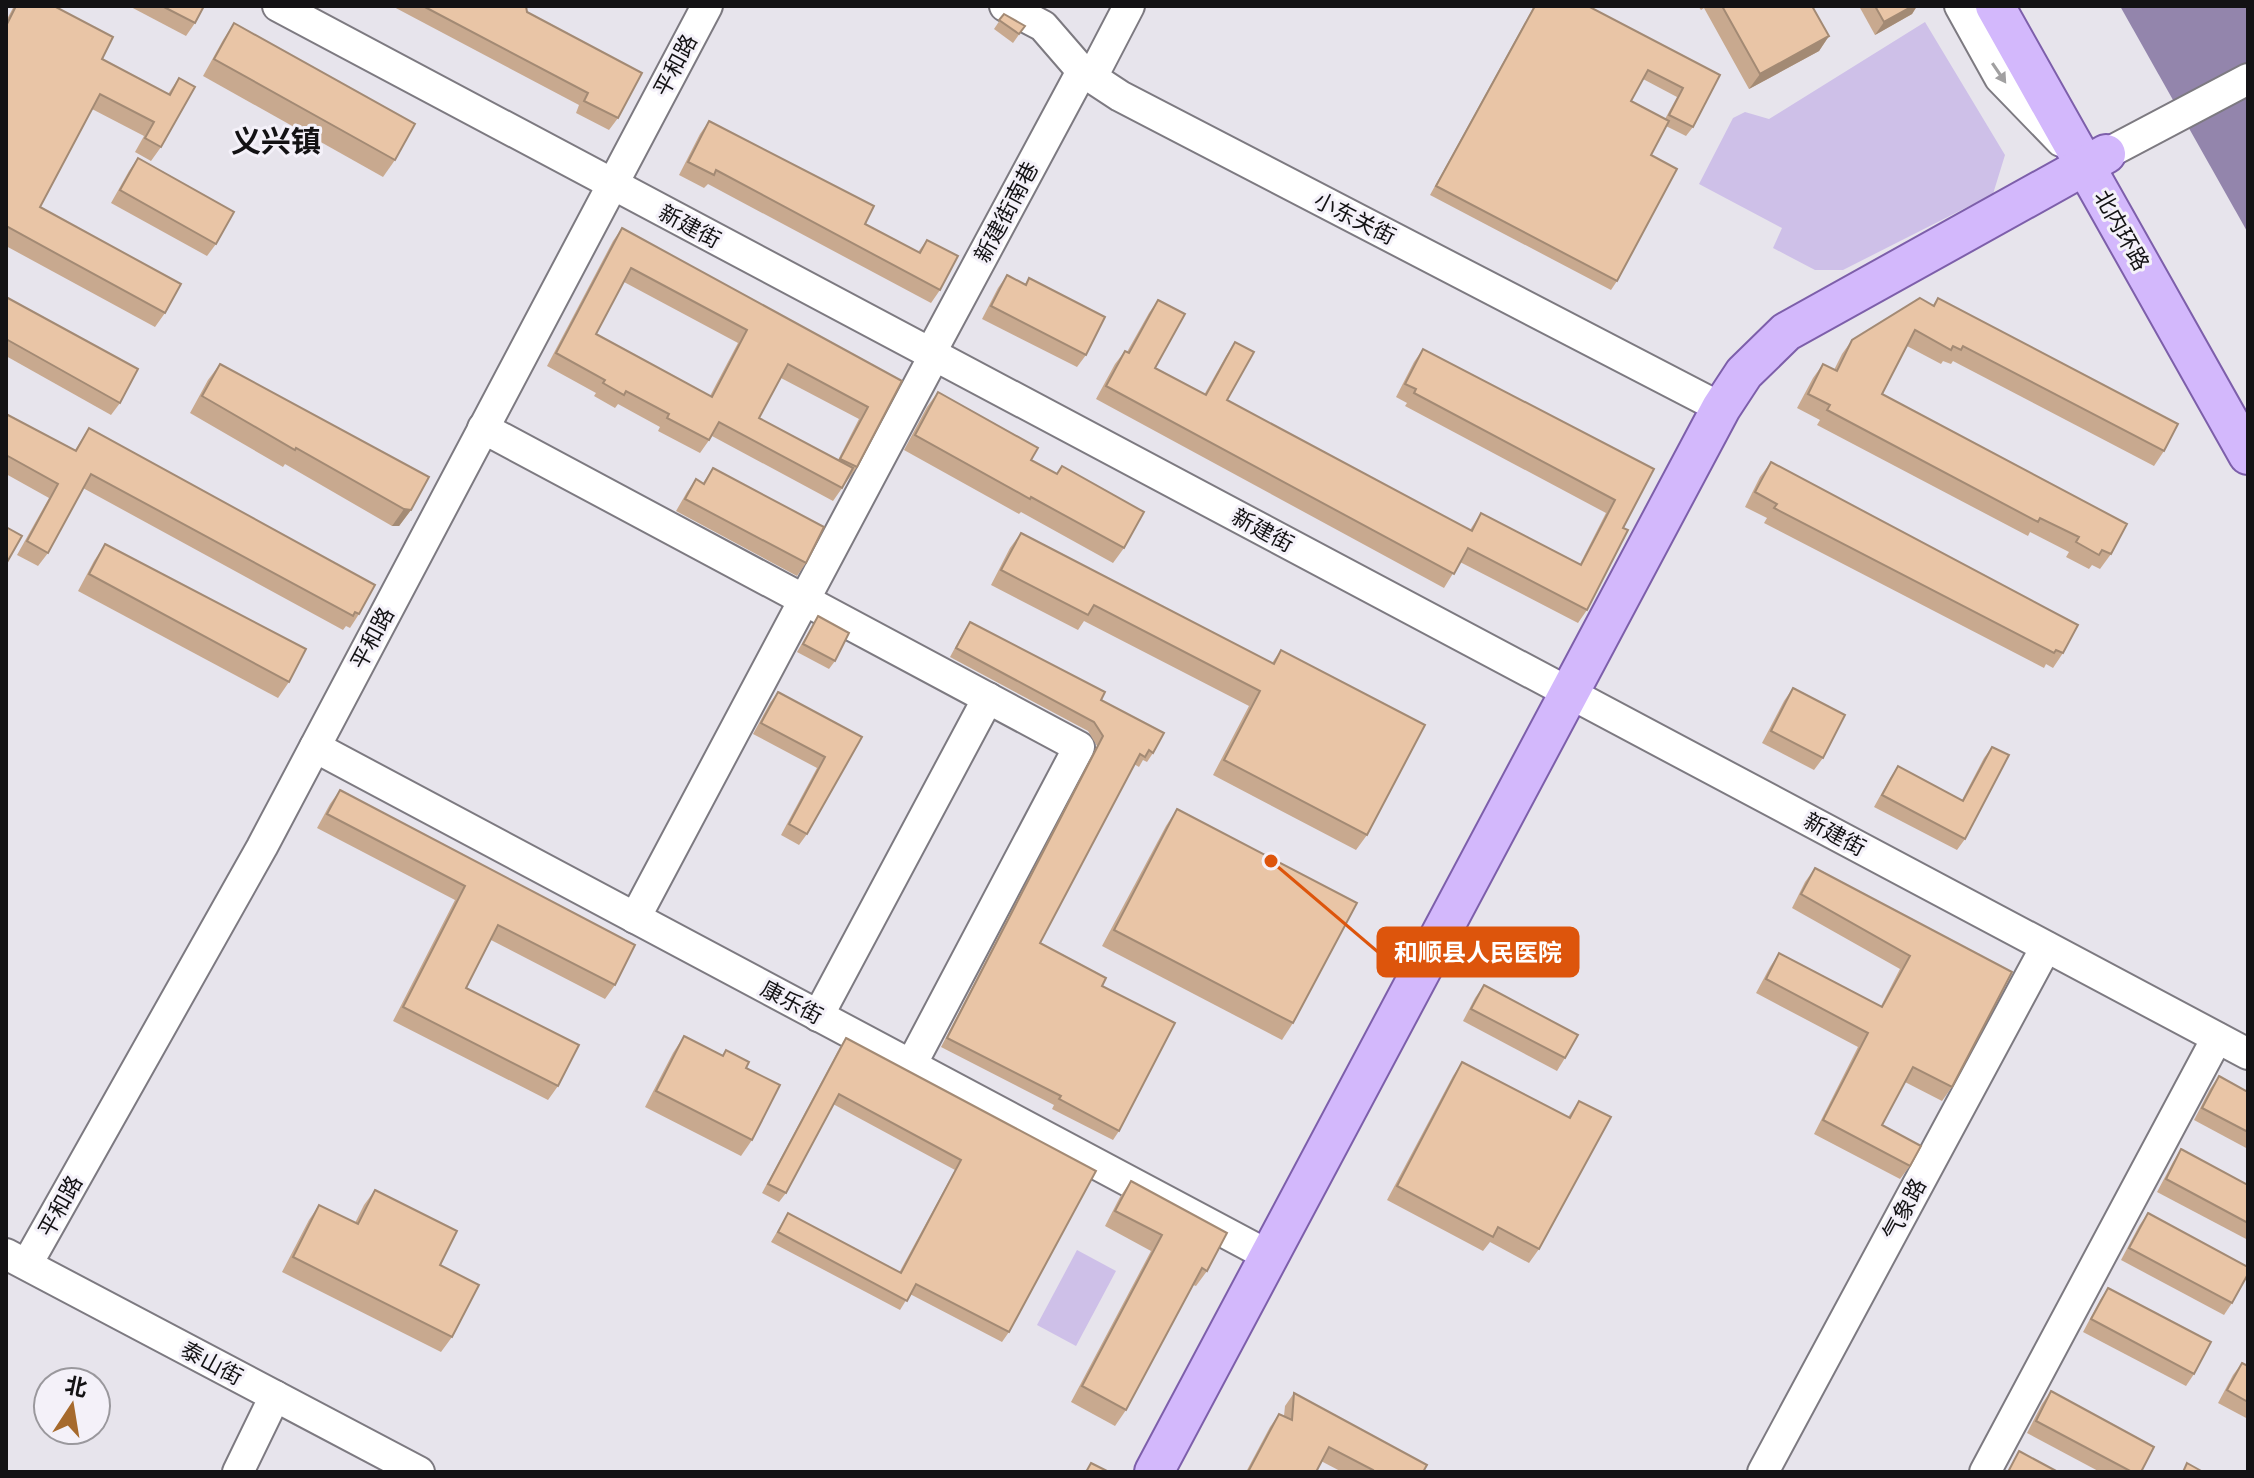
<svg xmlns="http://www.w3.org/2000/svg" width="2254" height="1478" font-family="Manrope,'Noto Sans SC',sans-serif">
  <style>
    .green { fill: #cec0e8 }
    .water { fill: #9385ac }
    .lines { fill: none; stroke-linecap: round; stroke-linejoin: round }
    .minor-casing { stroke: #7d7a81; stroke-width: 34 }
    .major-casing { stroke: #7d5faa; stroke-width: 42 }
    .minor { stroke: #fff; stroke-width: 30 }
    .major { stroke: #d3b8fc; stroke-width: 38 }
    .wall { fill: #c8a98f; fill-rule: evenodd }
    .shaded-wall { fill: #a38a74 }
    .building { fill: #e9c5a6; stroke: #a38a74; stroke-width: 2; fill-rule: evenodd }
    .oneway { fill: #a1a0a1 }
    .labels { text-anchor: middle; stroke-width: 6; stroke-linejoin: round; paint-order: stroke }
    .street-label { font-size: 22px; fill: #131214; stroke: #f4f1f9 }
    .district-label { font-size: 30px; font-weight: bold; fill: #131214; stroke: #f4f1f9 }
    .leader { fill: none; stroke: #dd550c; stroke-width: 3 }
    .callout-dot { fill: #dd550c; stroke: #f4f1f9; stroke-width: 3 }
    .callout { fill: #dd550c; stroke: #dd550c; stroke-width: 3 }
    .callout-label { font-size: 24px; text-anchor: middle; font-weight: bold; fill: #fff }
  </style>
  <rect width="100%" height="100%" fill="#e7e4ec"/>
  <!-- green -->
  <g class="green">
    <polygon points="1925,22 2005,155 1993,194 1843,270 1815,270 1773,248 1782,228 1699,184 1733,118 1745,112 1769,119"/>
    <polygon points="1077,1250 1116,1271 1076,1346 1037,1325"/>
  </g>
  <!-- water -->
  <polygon class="water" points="2120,6 2248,6 2248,233"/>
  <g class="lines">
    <defs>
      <g id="minor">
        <polyline points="278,6 2248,1054"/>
        <polyline points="1005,6 1043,26 1082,71 1120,96 1721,408"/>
        <polyline points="1960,6 2000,78 2061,141"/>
        <polyline points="1092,77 1129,6"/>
        <polyline points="2106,154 2248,79"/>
        <polyline points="930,354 1082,71"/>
        <polyline points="483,428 1079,747 911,1065"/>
        <polyline points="315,747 1269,1256"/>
        <polyline points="635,918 934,356"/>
        <polyline points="818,1016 988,698"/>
        <polyline points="6,1254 419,1472"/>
        <polyline points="27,1264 262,847 707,6"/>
        <polyline points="238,1472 275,1396"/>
        <polyline points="1763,1472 2046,947"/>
        <polyline points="1985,1472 2217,1038"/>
      </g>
      <g id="major">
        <polyline points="1995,6 2248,455"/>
        <polyline points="1154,1472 1721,408 1744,373 1786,332 2106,154"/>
      </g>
    </defs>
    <!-- minor casing -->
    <use href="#minor" class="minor-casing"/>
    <!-- major casing -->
    <use href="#major" class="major-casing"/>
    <!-- minor -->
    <use href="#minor" class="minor"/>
    <!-- major -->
    <use href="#major" class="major"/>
  </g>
  <!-- wall -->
  <g class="wall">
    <polygon points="14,6 54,6 102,59 168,94 179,78 161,147 151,161 135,152 144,136 92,109 40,207 165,313 155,327 6,246 6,21"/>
    <polygon points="129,6 204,6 195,23 186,36"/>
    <polygon points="392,6 526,6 527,12 618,118 609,130 576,113 579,105"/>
    <path d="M1534,6H1588L1720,75L1693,127L1686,136L1666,126L1651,155L1617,281L1611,290L1430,195ZM1643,79L1677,97L1665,119L1631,101Z"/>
    <polygon points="1698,6 1812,6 1829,36 1819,51 1749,89 1704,8 1701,10"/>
    <polygon points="1859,6 1917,6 1912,14 1875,35"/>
    <polygon points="1004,14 1025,26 1013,43 994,29"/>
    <polygon points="234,23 395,160 383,177 203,76 223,40"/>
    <polygon points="709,121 865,224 918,252 927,240 940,290 931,303 708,184 704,188 679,175 700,134"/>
    <polygon points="138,158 216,244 207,256 111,203 129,171"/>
    <path d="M622,228L902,381L857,467L833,501L712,436L700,453L658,431L660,427L618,404L615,408L594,396L596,393L547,366L613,241ZM624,282L738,343L710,396L596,334ZM781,378L859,419L838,460L759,418Z"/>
    <polygon points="1007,275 1025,284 1029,278 1086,355 1077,367 982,319 998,288"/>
    <polygon points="6,297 120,403 111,415 6,356"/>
    <polygon points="1938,298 2164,451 2154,466 1953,361 1951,364 1943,361 1941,364 1907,346 1882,394 2111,554 2100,569 2092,565 2089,569 2066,557 2069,552 2030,532 2028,536 1817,425 1820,420 1797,408 1813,378 1823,364 1834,370 1842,354 1852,340 1933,305"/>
    <polygon points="1158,300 1155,368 1204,395 1226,356 1235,342 1227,400 1470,530 1481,513 1580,564 1606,513 1405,406 1407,403 1396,397 1414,362 1423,349 1654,469 1623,528 1587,610 1578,623 1460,562 1444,588 1096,399 1115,364 1125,351 1127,352 1149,313"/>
    <polygon points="220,364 411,510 399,526 392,526 285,464 283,467 190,413 208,380"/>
    <polygon points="938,392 1031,460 1056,474 1062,466 1124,548 1113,563 1021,512 1019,514 904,450 927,407"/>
    <polygon points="6,414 75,450 89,428 359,614 350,628 346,626 343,630 83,488 48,553 38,566 17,555 49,498 6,474"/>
    <polygon points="1771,462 2063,653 2053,668 2046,664 2044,668 1764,523 1767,518 1745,507 1760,477"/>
    <polygon points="713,468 806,563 797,576 676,511 687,492 696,479 703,483"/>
    <polygon points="1021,533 1272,663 1281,650 1367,835 1356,850 1213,775 1249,706 1084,621 1078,630 991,585 1010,548"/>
    <polygon points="105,544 289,682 278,698 78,591 94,561"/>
    <polygon points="818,616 835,661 829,669 797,652"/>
    <polygon points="970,622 1101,700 1153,753 1147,762 1143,760 1139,767 1134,764 1040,943 1102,986 1119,1131 1113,1140 1052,1109 1054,1105 941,1047 1097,746 1088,731 950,657 964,631"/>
    <polygon points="1793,688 1823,758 1814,770 1762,743 1784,701"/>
    <polygon points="778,692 862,737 807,834 799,845 781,835 817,768 753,734 770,703"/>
    <polygon points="1992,747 1965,839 1957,850 1874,807 1890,778 1898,766 1962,800 1984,758"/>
    <polygon points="340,790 615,985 605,999 491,940 466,988 558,1086 548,1100 393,1021 455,900 317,828 330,804"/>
    <polygon points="1177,809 1293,1023 1282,1040 1102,946 1166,826"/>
    <polygon points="1815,868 2012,972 1952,1087 1942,1101 1905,1082 1882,1125 1910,1166 1900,1179 1814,1134 1858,1047 1756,993 1770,967 1779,953 1881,1006 1900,969 1792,908 1805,882"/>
    <polygon points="1484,985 1565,1058 1557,1071 1463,1021 1475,998"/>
    <polygon points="684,1036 722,1056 726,1050 746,1068 752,1140 741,1156 645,1107 673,1053"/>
    <polygon points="846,1038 1096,1171 1009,1332 1002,1342 910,1294 900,1310 771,1242 788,1213 899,1273 955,1170 833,1104 786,1193 779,1202 762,1193 840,1047"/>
    <polygon points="1462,1062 1568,1117 1579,1101 1539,1249 1529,1263 1490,1242 1483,1251 1387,1200 1453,1076"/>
    <polygon points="2219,1076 2248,1092 2248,1149 2194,1120 2210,1089"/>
    <polygon points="2181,1149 2248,1185 2248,1240 2157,1192 2173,1162"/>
    <polygon points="1131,1181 1207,1271 1196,1286 1193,1285 1126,1410 1115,1426 1071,1402 1151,1251 1105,1226 1120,1197"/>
    <polygon points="375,1190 440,1265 452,1337 441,1352 282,1272 309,1220 319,1205 355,1223 364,1205"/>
    <polygon points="2148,1213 2232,1303 2224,1315 2121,1260 2139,1226"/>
    <polygon points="2108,1288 2194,1374 2186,1386 2083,1332 2100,1300"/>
    <polygon points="2242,1363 2248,1366 2248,1419 2218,1403 2233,1375"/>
    <polygon points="2051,1391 2141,1472 2100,1472 2027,1433 2042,1404"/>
    <polygon points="1294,1393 1423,1472 1342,1472 1321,1461 1316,1472 1246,1472 1270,1427 1279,1414 1284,1416 1285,1406"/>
  </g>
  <!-- shaded-wall -->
  <g class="shaded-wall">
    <polygon points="1913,6 1917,6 1912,14 1875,35 1884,22"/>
    <polygon points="1829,36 1819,51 1749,89 1760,74"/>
    <polygon points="404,509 411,510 399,526 392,526"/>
  </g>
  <!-- building -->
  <g class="building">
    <polygon points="16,6 54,6 113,37 102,59 170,95 179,78 195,87 161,147 145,138 154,122 100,94 40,207 181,284 165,313 6,226 6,26"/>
    <polygon points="162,6 204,6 195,23"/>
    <polygon points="423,6 526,6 527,12 642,73 618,118 584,101 588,93"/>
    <polygon points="1535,6 1588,6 1720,75 1693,127 1669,115 1683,88 1648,70 1631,101 1669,121 1651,155 1677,169 1617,281 1436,186"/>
    <polygon points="1722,6 1812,6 1829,36 1760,74"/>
    <polygon points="1875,6 1913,6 1884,22"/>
    <polygon points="1004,14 1025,26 1019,34 999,20"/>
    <polygon points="234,23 415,124 395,160 214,59"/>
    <polygon points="709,121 874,206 865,224 920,253 927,240 958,256 940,290 716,170 714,175 688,162"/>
    <polygon points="138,158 234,212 216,244 120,190"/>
    <path d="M622,228L902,381L857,467L840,459L868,407L788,364L759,418L853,468L842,488L719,422L709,440L667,418L669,414L626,391L624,395L603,383L605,380L556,353ZM631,268L747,330L712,397L596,334Z"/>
    <polygon points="1007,275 1026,285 1029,278 1105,317 1086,355 991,306"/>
    <polygon points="6,297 138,369 120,403 6,339"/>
    <polygon points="1920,298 1934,306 1938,298 2178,424 2164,451 1963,346 1961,350 1953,346 1951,350 1915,330 1882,394 2127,524 2111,554 2102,550 2099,555 2076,542 2079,537 2040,518 2038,522 1827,410 1830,405 1808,394 1823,364 1837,371 1852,340"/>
    <polygon points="1158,300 1185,314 1155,368 1206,395 1235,342 1254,352 1227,400 1472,531 1481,513 1581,565 1615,500 1414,393 1416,389 1405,384 1423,349 1654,469 1623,528 1628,530 1587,610 1468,548 1454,574 1106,386 1125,351 1129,353"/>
    <polygon points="220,364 429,477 411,510 404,509 296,448 295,450 202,396"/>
    <polygon points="938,392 1038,448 1031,460 1057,474 1062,466 1144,512 1124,548 1031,497 1030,499 915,435"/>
    <polygon points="6,414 76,451 89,428 375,585 359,614 355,612 353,616 91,474 48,553 27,541 58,484 6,455"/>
    <polygon points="1771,462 2078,625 2063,653 2056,650 2054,653 1774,508 1777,504 1755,492"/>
    <polygon points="713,468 824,527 806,563 685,499 696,479 704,484"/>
    <polygon points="6,527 22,536 6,564"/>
    <polygon points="1021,533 1274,664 1281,650 1425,725 1367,835 1224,760 1260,691 1094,605 1088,615 1001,570"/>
    <polygon points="105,544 306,649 289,682 89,574"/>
    <polygon points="818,616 849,633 835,661 803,644"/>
    <polygon points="970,622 1105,692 1101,700 1164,733 1153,753 1149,750 1145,757 1140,754 1040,943 1106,978 1102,986 1175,1023 1119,1131 1059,1099 1061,1096 947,1038 1103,736 1094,722 956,648"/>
    <polygon points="1793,688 1845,715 1823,758 1771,731"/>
    <polygon points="778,692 862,737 807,834 789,824 825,757 761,723"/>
    <polygon points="1992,747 2009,755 1965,839 1882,795 1898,766 1963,801"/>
    <polygon points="340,790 635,945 615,985 498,925 466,988 579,1045 558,1086 403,1007 465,886 327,814"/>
    <polygon points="1177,809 1357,903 1293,1023 1114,930"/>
    <polygon points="1815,868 2012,972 1952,1087 1913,1067 1882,1125 1921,1146 1910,1166 1823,1120 1868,1033 1766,979 1779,953 1882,1007 1910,956 1801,894"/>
    <polygon points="1484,985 1578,1035 1565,1058 1471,1009"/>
    <polygon points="684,1036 723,1056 726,1050 749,1062 746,1068 780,1085 752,1140 656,1091"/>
    <polygon points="846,1038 1096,1171 1009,1332 916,1284 907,1301 778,1232 788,1213 901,1273 961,1160 839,1094 786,1193 768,1184"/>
    <polygon points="1462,1062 1570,1118 1579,1101 1611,1117 1539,1249 1498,1227 1493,1237 1397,1186"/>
    <polygon points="2219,1076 2248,1092 2248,1132 2202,1108"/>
    <polygon points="2181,1149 2248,1185 2248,1223 2166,1179"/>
    <polygon points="1131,1181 1227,1233 1207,1271 1202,1268 1126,1410 1082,1386 1162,1235 1115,1211"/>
    <polygon points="375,1190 457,1231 440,1265 479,1285 452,1337 293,1257 319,1205 358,1224"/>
    <polygon points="2148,1213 2248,1267 2248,1274 2232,1303 2129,1248"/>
    <polygon points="2108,1288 2211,1342 2194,1374 2091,1319"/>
    <polygon points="2242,1363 2248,1366 2248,1402 2227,1390"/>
    <polygon points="2051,1391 2154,1447 2141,1472 2132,1472 2036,1421"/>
    <polygon points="1294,1393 1427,1465 1423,1472 1372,1472 1373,1470 1329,1447 1316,1472 1248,1472 1279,1414 1292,1420"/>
    <polygon points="2019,1451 2058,1472 2008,1472"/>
    <polygon points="1091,1463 1109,1472 1086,1472"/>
    <polygon points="2187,1463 2203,1472 2183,1472"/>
  </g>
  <!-- one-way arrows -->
  <defs><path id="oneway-solid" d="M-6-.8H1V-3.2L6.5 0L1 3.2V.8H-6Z" transform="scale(2)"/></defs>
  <use class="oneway" href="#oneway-solid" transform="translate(1999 73) rotate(56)"/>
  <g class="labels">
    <!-- street labels -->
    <g class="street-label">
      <text transform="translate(675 65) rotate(-62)" y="8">平和路</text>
      <text transform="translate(1006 212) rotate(-62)" y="8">新建街南巷</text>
      <text transform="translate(1355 218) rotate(27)" y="8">小东关街</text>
      <text transform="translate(690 226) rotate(28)" y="8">新建街</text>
      <text transform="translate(2122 230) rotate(61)" y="8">北内环路</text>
      <text transform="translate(1263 530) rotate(28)" y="8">新建街</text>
      <text transform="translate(372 638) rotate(-62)" y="8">平和路</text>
      <text transform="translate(1835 834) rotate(28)" y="8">新建街</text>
      <text transform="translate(792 1002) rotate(28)" y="8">康乐街</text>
      <text transform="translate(60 1206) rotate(-61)" y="8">平和路</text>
      <text transform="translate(1904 1209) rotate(-62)" y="8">气象路</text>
      <text transform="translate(212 1363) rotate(28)" y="8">泰山街</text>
    </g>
    <!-- district labels -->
    <g class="district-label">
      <text x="276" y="152">义兴镇</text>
    </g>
  </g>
  <!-- callouts -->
  <path class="leader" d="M1271 861L1378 952"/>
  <circle class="callout-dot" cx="1271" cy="861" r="8"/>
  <rect class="callout" x="1378" y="928" width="200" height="48" rx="8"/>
  <g class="callout-label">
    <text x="1478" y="961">和顺县人民医院</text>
  </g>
  <!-- border -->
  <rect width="2254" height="1478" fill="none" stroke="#131214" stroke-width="16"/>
  <!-- north arrow -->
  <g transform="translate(72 1406) rotate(12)"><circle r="38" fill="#f4f1f9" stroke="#9a989d" stroke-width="2"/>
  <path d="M0-6L14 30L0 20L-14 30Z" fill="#a66a2d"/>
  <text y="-12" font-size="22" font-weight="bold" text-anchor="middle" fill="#131214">北</text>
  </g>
</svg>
